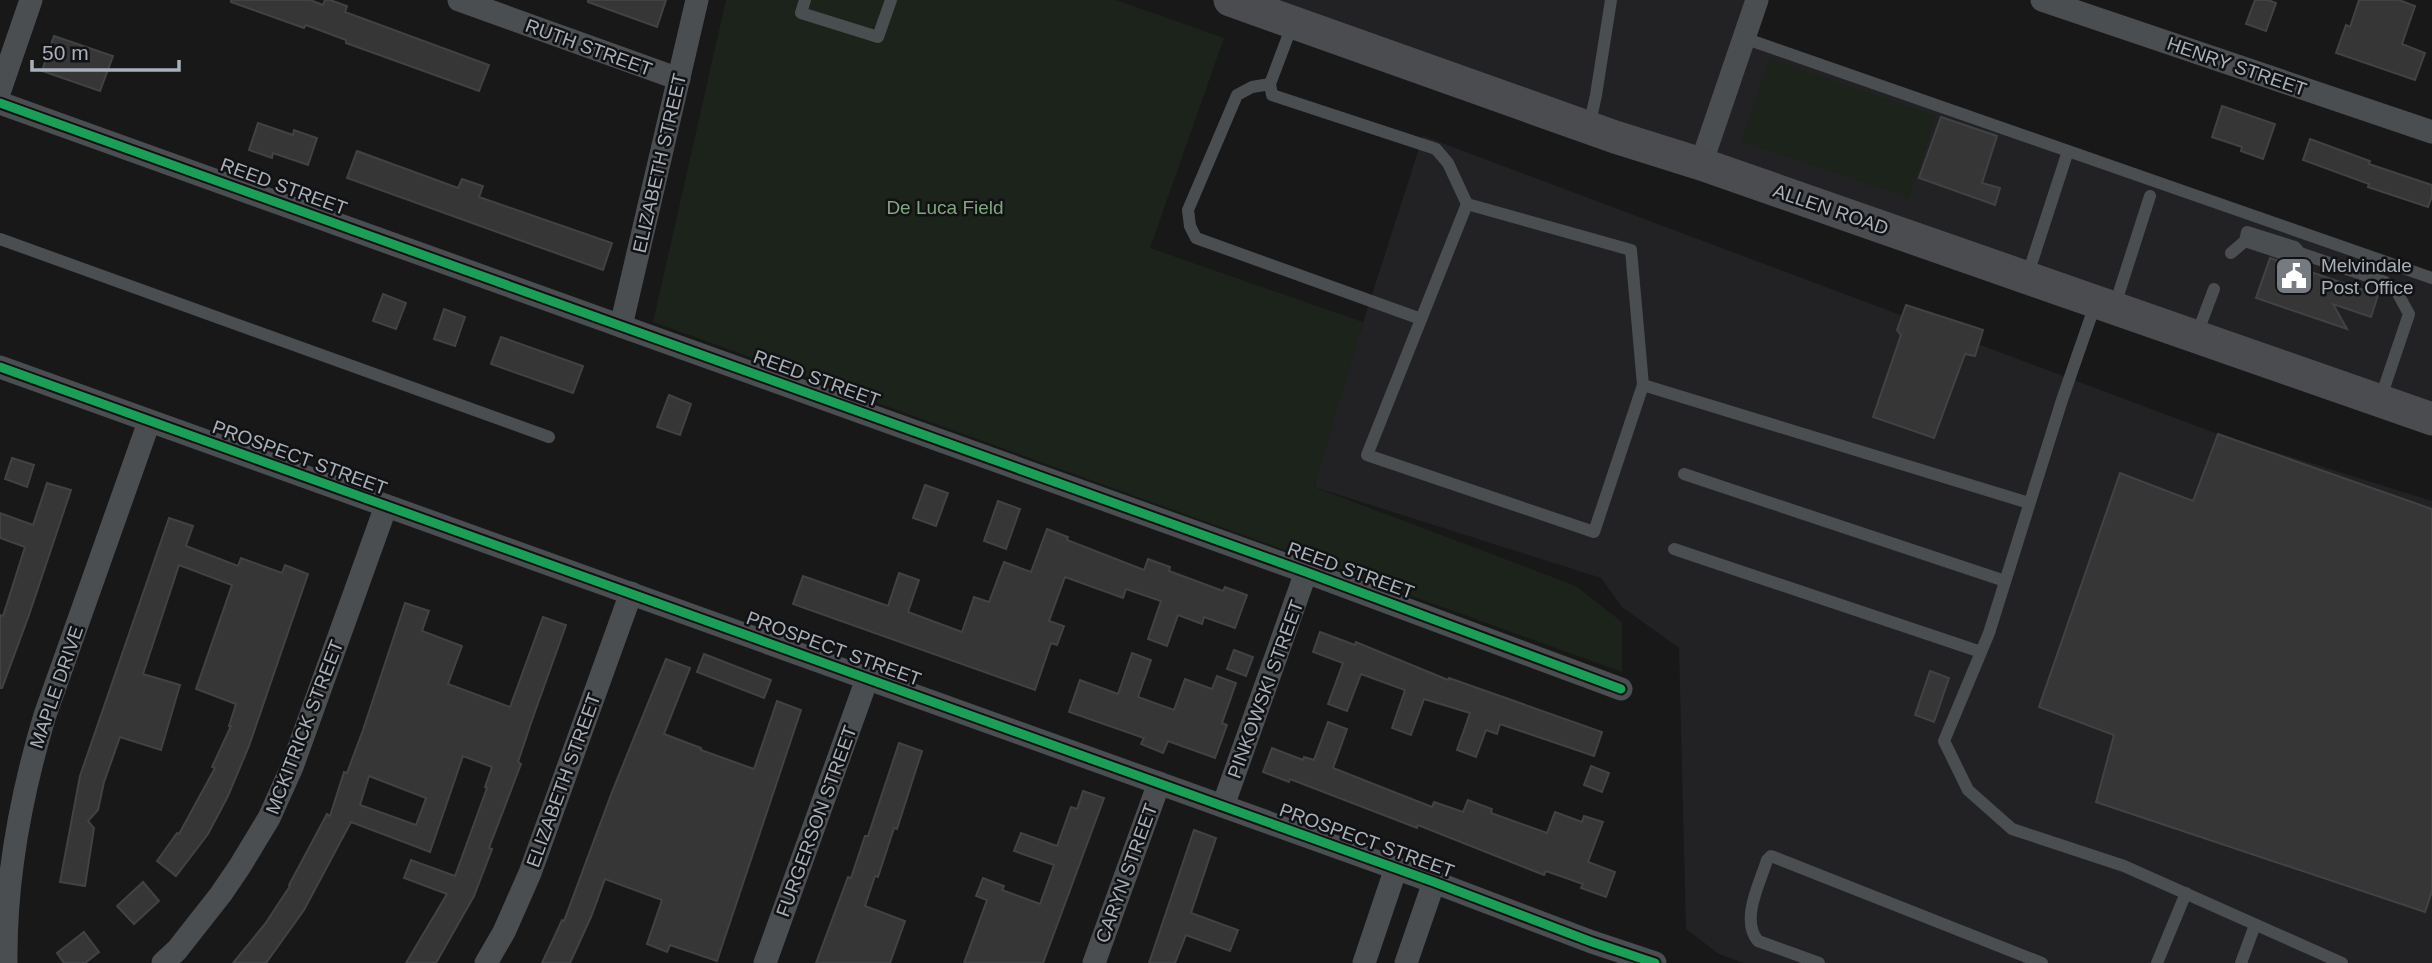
<svg xmlns="http://www.w3.org/2000/svg" width="2432" height="963" font-family="Arial,sans-serif">
  <style>
    .built { fill: #222224 }
    .green { fill: #1b231b }
    .building { fill: #363637; stroke: #404244; stroke-width: 2; fill-rule: evenodd }
    .lines { fill: none; stroke-linecap: round; stroke-linejoin: round }
    .service { stroke: #4b4e51; stroke-width: 12 }
    .minor { stroke: #4b4e51; stroke-width: 23 }
    .secondary { stroke: #4a4c4f; stroke-width: 33 }
    .cycleway-casing { stroke: #121214; stroke-width: 13 }
    .cycleway { stroke: #1a9f57; stroke-width: 9 }
    .labels { text-anchor: middle; stroke-width: 5; stroke-linejoin: round; paint-order: stroke }
    .street-label { font-size: 19px; fill: #a8b0ba; stroke: #121214 }
    .park-label { font-size: 19px; fill: #80a77d; stroke: #121214 }
    .poi-label { font-size: 19px; fill: #a8b0ba; stroke: #121214; text-anchor: start }
  </style>
  <rect width="100%" height="100%" fill="#181818"/>
  <!-- built -->
  <g class="built">
    <polygon points="1230,0 1757,0 1744,37 2432,278 2432,419"/>
    <polygon points="1423,136 2218,434 2432,501 2432,963 1744,963 1719,954 1686,929 1679,648 1622,607 1601,578 1314,487 1342,388"/>
  </g>
  <!-- green -->
  <g class="green">
    <polygon points="726,0 1116,0 1224,38 1150,248 1363,322 1314,487 1576,586 1622,622 1622,672 653,322"/>
    <polygon points="1770,59 1936,116 1909,198 1741,142"/>
  </g>
  <!-- building -->
  <g class="building">
    <polygon points="231,0 310,0 323,5 325,0 330,0 347,6 345,12 489,65 479,91 346,43 346,40 306,25 304,28 231,2"/>
    <polygon points="588,0 666,0 657,27 588,2"/>
    <polygon points="2255,0 2268,0 2276,3 2266,31 2246,24"/>
    <polygon points="2359,0 2399,0 2415,6 2402,44 2425,53 2415,80 2336,53 2346,25 2350,27"/>
    <polygon points="54,36 113,56 100,91 42,71"/>
    <polygon points="2222,106 2275,124 2263,159 2241,151 2242,147 2212,137"/>
    <polygon points="1941,117 1997,136 1982,183 2000,188 1995,205 1919,178"/>
    <polygon points="258,123 293,135 294,130 317,138 308,165 273,153 272,158 249,150"/>
    <polygon points="2310,139 2370,161 2369,164 2432,185 2432,196 2428,207 2368,187 2369,184 2303,160"/>
    <polygon points="357,151 458,188 462,179 483,186 479,197 612,243 603,270 347,178"/>
    <polygon points="2270,258 2378,295 2371,317 2333,304 2347,329 2256,298"/>
    <polygon points="383,294 406,303 396,329 373,321"/>
    <polygon points="1906,305 1983,330 1975,356 1965,354 1934,438 1873,417 1901,335 1897,330"/>
    <polygon points="444,309 465,317 455,346 434,339"/>
    <polygon points="501,337 583,366 573,393 491,364"/>
    <polygon points="669,395 691,404 680,435 657,427"/>
    <polygon points="2218,434 2432,509 2432,891 2425,912 2096,802 2114,735 2039,707 2120,473 2193,501"/>
    <polygon points="12,458 34,465 27,487 5,479"/>
    <polygon points="47,483 71,490 29,615 2,688 0,688 0,615 3,616 25,547 0,538 0,513 33,525"/>
    <polygon points="925,485 948,493 936,526 913,518"/>
    <polygon points="998,501 1020,509 1006,549 984,541"/>
    <polygon points="169,518 193,526 186,546 238,566 241,558 282,573 285,565 308,574 249,746 228,796 208,834 176,876 157,861 177,833 179,834 215,768 212,767 231,726 229,726 236,704 196,689 232,585 179,565 143,674 180,685 161,750 120,737 104,782 98,810 88,821 94,828 85,886 60,882 80,776"/>
    <polygon points="1047,529 1068,537 1067,540 1144,570 1148,559 1170,567 1169,571 1223,591 1225,587 1247,595 1235,628 1204,617 1202,624 1178,615 1167,646 1148,639 1161,601 1126,589 1123,598 1065,577 1049,621 1064,626 1057,645 1051,643 1035,690 793,604 803,576 888,606 899,573 919,580 908,612 962,632 974,597 989,602 1004,562 1031,572"/>
    <path d="M405,603L429,611L422,631L462,646L448,684L510,707L543,617L566,625L532,720L518,762L521,764L489,848L492,849L474,896L436,963H406L447,894L404,878L411,860L455,876L487,788L485,787L492,767L463,756L430,852L351,822L304,910L266,963H233L265,924L290,886L289,885L327,814L330,816L344,772L347,773L363,730ZM369,776L426,798L416,825L360,805Z"/>
    <polygon points="1320,632 1355,645 1356,642 1448,680 1449,678 1602,732 1594,756 1500,724 1497,734 1486,730 1476,757 1457,750 1470,713 1424,699 1411,735 1392,728 1405,690 1361,674 1347,711 1328,704 1343,663 1313,652"/>
    <polygon points="1234,650 1253,657 1246,676 1227,669"/>
    <polygon points="1132,653 1151,660 1138,697 1174,710 1185,679 1212,689 1217,676 1236,683 1222,723 1227,725 1215,758 1168,741 1163,753 1141,744 1144,738 1069,712 1080,680 1118,694"/>
    <polygon points="704,654 771,680 764,698 697,672"/>
    <polygon points="666,659 690,668 664,734 701,748 701,750 754,769 777,701 801,710 717,961 670,945 667,952 647,944 662,900 605,879 591,917 570,963 542,963 562,920 564,921 612,792"/>
    <polygon points="1930,671 1949,678 1934,722 1915,715"/>
    <polygon points="1328,722 1347,729 1333,768 1432,807 1434,802 1463,812 1468,800 1492,809 1491,813 1547,833 1555,812 1582,822 1584,816 1603,822 1588,862 1615,872 1606,897 1581,888 1583,884 1546,871 1544,875 1418,825 1417,828 1290,779 1289,782 1263,772 1272,748 1303,760 1304,757 1314,760"/>
    <polygon points="899,743 922,751 897,829 894,828 878,877 875,876 865,906 905,921 890,963 816,963 848,877 851,878 865,836 868,836"/>
    <polygon points="1591,766 1609,773 1602,792 1584,785"/>
    <polygon points="1083,791 1104,798 1043,963 964,963 987,900 976,896 983,878 1004,886 1002,890 1040,904 1054,865 1014,851 1021,833 1057,846 1071,807 1077,809"/>
    <polygon points="1194,830 1216,838 1191,913 1238,930 1230,951 1186,935 1175,963 1149,963"/>
    <polygon points="143,882 159,901 134,924 117,906"/>
    <polygon points="84,932 99,952 85,963 64,963 57,953"/>
  </g>
  <g class="lines">
    <!-- service -->
    <g class="service">
      <polyline points="805,0 801,13 878,37 891,0"/>
      <polyline points="1293,23 1270,84 1272,95 1436,149 1448,163 1467,204"/>
      <polyline points="1744,38 2432,278"/>
      <polyline points="1270,84 1252,87 1237,95 1188,210 1190,226 1196,238 1421,319"/>
      <polyline points="1589,127 1596,95 1611,0"/>
      <polyline points="0,239 549,437"/>
      <polyline points="2245,241 2293,257 2300,253"/>
      <polyline points="2231,253 2245,241 2247,232 2295,247 2300,253 2385,282 2397,292 2409,314 2380,400"/>
      <polyline points="2027,277 2068,151"/>
      <polyline points="2096,302 2062,400 1989,633 1944,741 1968,790 2012,829 2124,866 2342,963"/>
      <polyline points="2114,308 2150,196"/>
      <polyline points="2197,334 2214,289"/>
      <polyline points="1643,385 1594,532 1367,455 1467,204 1631,250 1643,385 2029,503"/>
      <polyline points="1684,474 2005,581"/>
      <polyline points="1674,549 1981,652"/>
      <path d="M1819,963L1758,941C1740,920 1760,883 1767,860L1771,856L2042,963"/>
      <polyline points="2157,963 2186,893"/>
      <polyline points="2241,963 2255,925"/>
    </g>
    <!-- minor -->
    <g class="minor">
      <polyline points="459,0 679,79"/>
      <polyline points="2042,0 2432,132"/>
      <polyline points="0,90 31,0"/>
      <polyline points="0,103 1306,572 1621,689"/>
      <polyline points="1701,164 1757,0"/>
      <polyline points="621,326 697,0"/>
      <polyline points="0,367 1434,882 1592,942 1655,963"/>
      <polyline points="1223,806 1306,572"/>
      <path d="M6,963C5,879 21,795 45,715L149,422"/>
      <polyline points="163,963 177,950 221,894 240,866 269,818 292,767 386,506"/>
      <polyline points="486,963 504,932 530,873 631,593"/>
      <polyline points="765,963 867,679"/>
      <polyline points="1094,963 1159,783"/>
      <polyline points="1364,963 1396,868"/>
      <polyline points="1406,963 1434,882"/>
    </g>
    <!-- secondary -->
    <polyline class="secondary" points="1230,0 1615,137 1701,164 2432,419"/>
    <defs>
      <g id="cycleway">
        <polyline points="0,103 1306,572 1621,689"/>
        <polyline points="0,367 1434,882 1592,942 1655,963"/>
      </g>
    </defs>
    <!-- cycleway casing -->
    <use href="#cycleway" class="cycleway-casing"/>
    <!-- cycleway -->
    <use href="#cycleway" class="cycleway"/>
  </g>
  <!-- icons -->
  <defs>
    <symbol id="civic-square" viewBox="-11 -11 22 22"><rect x="-9" y="-9" width="18" height="18" rx="4" fill="#767b81" stroke="#121214"/><path d="M-.6-6.5H3V-4.5H.6V-3L4-1V1h2V6H-6V1h2V-1L-.6-3ZM-1.2 2.5V6h2.4V2.5Z" fill="#fff"/></symbol>
  </defs>
  <g fill-rule="evenodd">
    <use href="#civic-square" x="2272" y="254" width="44" height="44"/>
  </g>
  <g class="labels">
    <!-- street labels -->
    <g class="street-label">
      <text transform="translate(589 47) rotate(20)" y="7">RUTH STREET</text>
      <text transform="translate(2237 66) rotate(19)" y="7">HENRY STREET</text>
      <text transform="translate(659 163) rotate(-77)" y="7">ELIZABETH STREET</text>
      <text transform="translate(284 186) rotate(20)" y="7">REED STREET</text>
      <text transform="translate(1831 209) rotate(19)" y="7">ALLEN ROAD</text>
      <text transform="translate(817 378) rotate(20)" y="7">REED STREET</text>
      <text transform="translate(300 457) rotate(20)" y="7">PROSPECT STREET</text>
      <text transform="translate(1351 570) rotate(20)" y="7">REED STREET</text>
      <text transform="translate(834 648) rotate(20)" y="7">PROSPECT STREET</text>
      <text transform="translate(56 687) rotate(-71)" y="7">MAPLE DRIVE</text>
      <text transform="translate(1265 689) rotate(-70)" y="7">PINKOWSKI STREET</text>
      <text transform="translate(304 727) rotate(-69)" y="7">MCKITRICK STREET</text>
      <text transform="translate(563 780) rotate(-70)" y="7">ELIZABETH STREET</text>
      <text transform="translate(816 821) rotate(-70)" y="7">FURGERSON STREET</text>
      <text transform="translate(1367 840) rotate(20)" y="7">PROSPECT STREET</text>
      <text transform="translate(1126 873) rotate(-70)" y="7">CARYN STREET</text>
    </g>
    <!-- park labels -->
    <g class="park-label">
      <text x="945" y="214">De Luca Field</text>
    </g>
    <!-- poi labels -->
    <g class="poi-label">
      <text x="2321" y="272">Melvindale<tspan x="2321" dy="22">Post Office</tspan></text>
    </g>
  </g>
  <!-- scale -->
  <path d="M32 60v10h147v-10" fill="none" stroke="#a8b0ba" stroke-width="3.5"/>
  <text x="42" y="60" font-size="21" fill="#a8b0ba" stroke="#121214" stroke-width="5" paint-order="stroke">50 m</text>
</svg>
